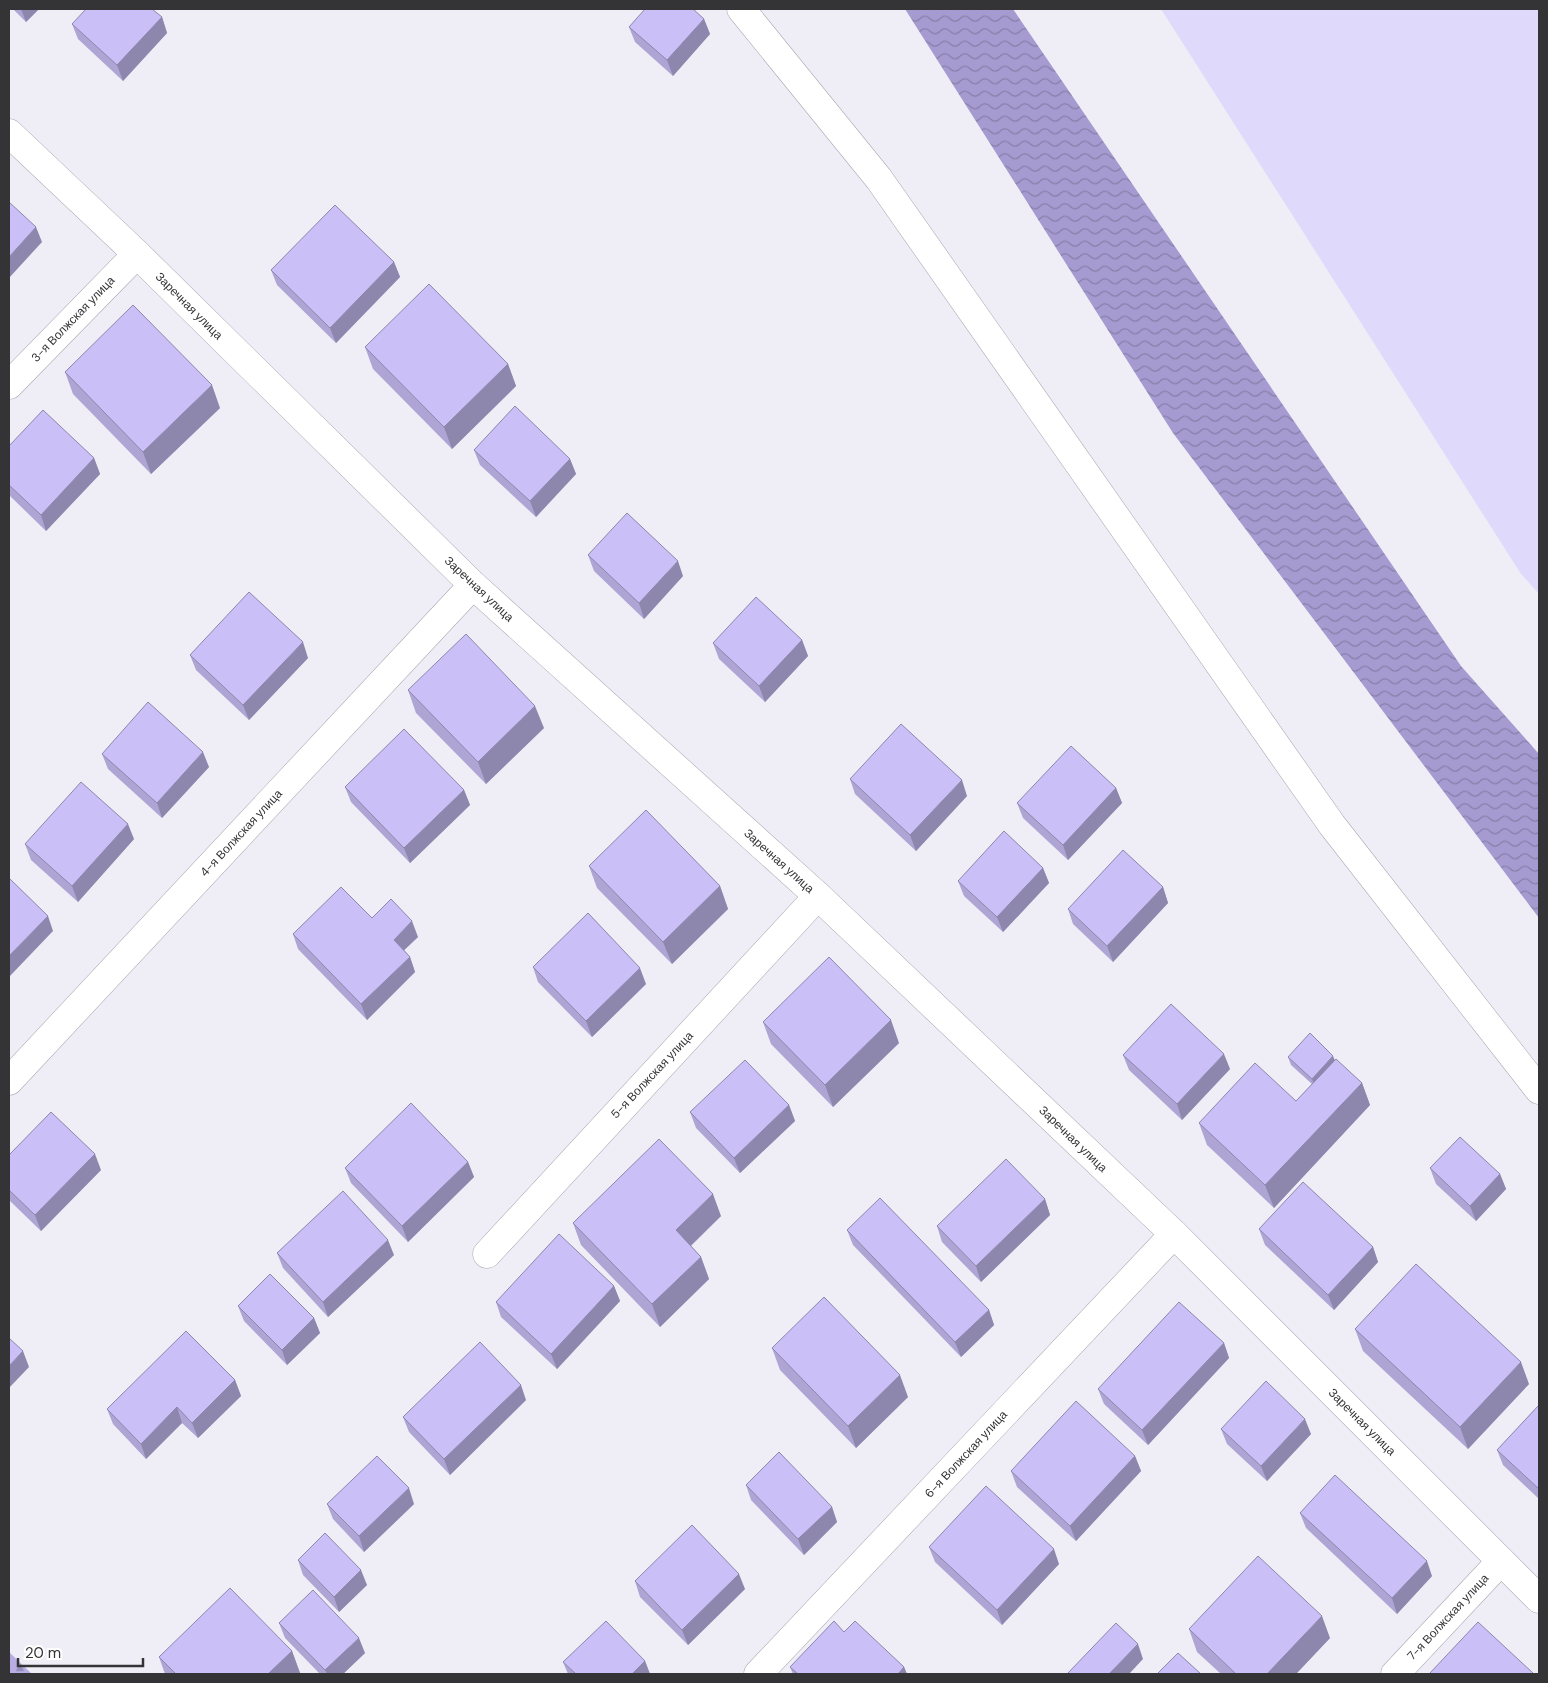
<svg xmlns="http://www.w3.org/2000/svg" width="1548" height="1683" font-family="'DM Sans',sans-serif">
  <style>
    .grass { fill: #dfd9fb }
    .forest { fill: url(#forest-firs) }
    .water { fill: url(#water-waves) }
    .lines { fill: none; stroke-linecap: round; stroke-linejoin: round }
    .minor-casing { stroke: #a9a7b0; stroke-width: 29 }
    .minor { stroke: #fff; stroke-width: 28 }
    .wall { fill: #aea5d4 }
    .shaded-wall { fill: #8d86ad }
    .building { fill: #cac0f7; stroke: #8d86ad }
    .labels { text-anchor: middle; stroke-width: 4.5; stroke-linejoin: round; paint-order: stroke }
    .street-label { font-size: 12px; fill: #343437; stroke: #fff }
  </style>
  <defs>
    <pattern id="forest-firs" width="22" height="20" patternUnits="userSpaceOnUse" patternTransform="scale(1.25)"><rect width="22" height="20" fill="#b8aee4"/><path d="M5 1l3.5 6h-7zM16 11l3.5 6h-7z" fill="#968eba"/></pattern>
    <pattern id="water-waves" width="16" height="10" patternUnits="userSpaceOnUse" patternTransform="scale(1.25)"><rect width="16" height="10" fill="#a59bd0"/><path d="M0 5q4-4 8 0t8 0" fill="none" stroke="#877faa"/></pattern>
  </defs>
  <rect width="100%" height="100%" fill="#efeef7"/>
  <!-- grass -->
  <polygon class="grass" points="1161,9 1539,9 1539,594 1521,574"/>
  <!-- forest -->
  <polygon class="forest" points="9,1652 32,1674 9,1674"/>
  <!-- water -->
  <polygon class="water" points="905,9 1013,9 1461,666 1539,754 1539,918 1173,433"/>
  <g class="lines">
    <defs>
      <g id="minor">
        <polyline points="741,9 879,179 1332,825 1539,1090"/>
        <polyline points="9,133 137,254 473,585 818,896 1174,1234 1539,1599"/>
        <polyline points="9,385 137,254"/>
        <polyline points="9,1081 473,585"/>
        <polyline points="487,1254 818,896"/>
        <polyline points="758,1674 1174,1234"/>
        <polyline points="1395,1674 1501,1561"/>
      </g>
    </defs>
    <!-- minor casing -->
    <use href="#minor" class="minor-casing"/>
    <!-- minor -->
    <use href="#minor" class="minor"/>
  </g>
  <!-- wall -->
  <g class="wall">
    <polygon points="13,9 39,9 26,22"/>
    <polygon points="162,17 167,33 123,81 78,39 72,24"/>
    <polygon points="704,19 710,34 673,76 635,42 629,27"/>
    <polygon points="394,262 400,277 336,343 277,285 271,270"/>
    <polygon points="365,347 508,364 516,386 452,449 373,369"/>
    <polygon points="65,372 220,408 151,474 73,394"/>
    <polygon points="9,446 94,458 100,474 46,531 9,495"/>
    <polygon points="474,450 570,459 576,474 536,517 480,465"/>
    <polygon points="588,555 683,576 644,619 594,571"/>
    <polygon points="802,640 808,656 765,702 719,659 713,643"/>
    <polygon points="190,655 308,658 249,720 196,670"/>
    <polygon points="408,690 544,728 486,784 416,713"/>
    <polygon points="102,754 209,767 162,818 108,769"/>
    <polygon points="850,779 967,796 916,851 855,794"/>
    <polygon points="345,787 464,790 470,805 410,863 351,802"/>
    <polygon points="1116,788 1122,803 1068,860 1023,818 1017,803"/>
    <polygon points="134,839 78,902 31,860 25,844"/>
    <polygon points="589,866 720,886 728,909 672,964 597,888"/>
    <polygon points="1043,868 1049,883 1003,932 964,896 958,881"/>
    <polygon points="1163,887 1168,903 1113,962 1073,924 1068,909"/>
    <polygon points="372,918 418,937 404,950 410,957 415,972 367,1020 298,949 293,934"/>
    <polygon points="533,967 646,984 592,1037 538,982"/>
    <polygon points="763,1022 899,1043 833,1107 771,1044"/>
    <polygon points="1123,1055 1230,1069 1182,1120 1129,1070"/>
    <polygon points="1288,1057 1335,1060 1362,1083 1370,1105 1274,1208 1207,1145 1199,1123 1296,1101 1312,1084 1291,1065"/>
    <polygon points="789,1105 795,1121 740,1173 696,1128 690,1112"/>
    <polygon points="9,1155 101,1170 41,1231 9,1200"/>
    <polygon points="468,1162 474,1177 408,1242 351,1183 345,1168"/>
    <polygon points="1430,1168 1500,1174 1506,1189 1476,1221 1436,1184"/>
    <polygon points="1045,1199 1050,1215 981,1282 942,1242 937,1226"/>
    <polygon points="721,1216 691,1246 701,1257 709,1279 660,1327 581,1245 573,1223"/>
    <polygon points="1259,1229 1373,1247 1378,1262 1334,1310 1265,1245"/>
    <polygon points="847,1230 989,1310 994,1325 961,1357 853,1245"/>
    <polygon points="277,1253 394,1255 328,1317 283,1268"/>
    <polygon points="614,1286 620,1301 557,1369 501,1317 496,1302"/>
    <polygon points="238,1306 314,1318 320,1333 287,1365 244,1321"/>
    <polygon points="1355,1329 1529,1384 1468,1449 1363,1351"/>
    <polygon points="1224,1343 1229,1358 1148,1445 1104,1404 1098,1389"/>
    <polygon points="772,1348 908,1397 856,1448 780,1370"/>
    <polygon points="235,1380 241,1396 198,1438 182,1423 146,1459 113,1424 107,1409"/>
    <polygon points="526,1400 450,1475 409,1432 403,1417"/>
    <polygon points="1539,1405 1539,1499 1503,1465 1497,1450"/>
    <polygon points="1221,1429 1311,1434 1267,1481 1227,1444"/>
    <polygon points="1135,1456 1141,1471 1076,1541 1017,1487 1011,1471"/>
    <polygon points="746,1485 832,1507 837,1522 804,1555 751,1500"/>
    <polygon points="327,1504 414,1504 364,1552 333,1519"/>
    <polygon points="1300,1513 1432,1576 1397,1614 1306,1528"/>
    <polygon points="929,1547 1059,1564 1002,1625 935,1562"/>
    <polygon points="298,1560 367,1585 339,1612 303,1575"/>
    <polygon points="635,1581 745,1589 688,1645 640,1597"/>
    <polygon points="279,1623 365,1653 343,1674 320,1674 285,1638"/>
    <polygon points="1189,1629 1330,1638 1296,1674 1221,1674 1197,1652"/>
    <polygon points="292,1651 300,1673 299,1674 165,1674 159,1657"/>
    <polygon points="645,1661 650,1674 568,1674 563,1662"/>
    <polygon points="790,1667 904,1667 907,1674 793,1674"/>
  </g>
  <!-- shaded-wall -->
  <g class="shaded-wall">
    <polygon points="21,9 39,9 26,22"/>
    <polygon points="162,17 167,33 123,81 117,65"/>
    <polygon points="704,19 710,34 673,76 667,60"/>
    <polygon points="36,227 42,242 9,278 9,257"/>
    <polygon points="394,262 400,277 336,343 330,328"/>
    <polygon points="508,364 516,386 452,449 444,427"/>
    <polygon points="212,385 220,408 151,474 143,452"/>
    <polygon points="94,458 100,474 46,531 41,515"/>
    <polygon points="570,459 576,474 536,517 530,501"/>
    <polygon points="678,561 683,576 644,619 639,603"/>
    <polygon points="802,640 808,656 765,702 759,686"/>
    <polygon points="303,642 308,658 249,720 243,705"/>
    <polygon points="535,706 544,728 486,784 478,762"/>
    <polygon points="203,752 209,767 162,818 157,803"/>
    <polygon points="962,780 967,796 916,851 910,835"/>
    <polygon points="1116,788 1122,803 1068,860 1063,845"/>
    <polygon points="464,790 470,805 410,863 404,848"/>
    <polygon points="128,824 134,839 78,902 72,886"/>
    <polygon points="1043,868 1049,883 1003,932 997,917"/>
    <polygon points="720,886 728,909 672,964 663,942"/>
    <polygon points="1163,887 1168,903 1113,962 1107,946"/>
    <polygon points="48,916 53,931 9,977 9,956"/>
    <polygon points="412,921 418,937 399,955 394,940"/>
    <polygon points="410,957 415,972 367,1020 361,1004"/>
    <polygon points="640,968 646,984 592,1037 586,1021"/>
    <polygon points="891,1020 899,1043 833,1107 825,1085"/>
    <polygon points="1224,1054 1230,1069 1182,1120 1177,1104"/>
    <polygon points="1333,1056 1336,1063 1315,1086 1312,1079"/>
    <polygon points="1362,1083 1370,1105 1274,1208 1265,1185"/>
    <polygon points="789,1105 795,1121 740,1173 734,1158"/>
    <polygon points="95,1154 101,1170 41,1231 35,1215"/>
    <polygon points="468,1162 474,1177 408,1242 402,1226"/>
    <polygon points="1500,1174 1506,1189 1476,1221 1470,1206"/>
    <polygon points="713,1194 721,1216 684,1252 676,1230"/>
    <polygon points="1045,1199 1050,1215 981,1282 976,1266"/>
    <polygon points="388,1240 394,1255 328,1317 323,1302"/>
    <polygon points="1373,1247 1378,1262 1334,1310 1328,1295"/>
    <polygon points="701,1257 709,1279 660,1327 652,1304"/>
    <polygon points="614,1286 620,1301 557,1369 551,1354"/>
    <polygon points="989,1310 994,1325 961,1357 955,1342"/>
    <polygon points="314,1318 320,1333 287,1365 282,1350"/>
    <polygon points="1224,1343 1229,1358 1148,1445 1142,1430"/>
    <polygon points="23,1351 29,1367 9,1388 9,1366"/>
    <polygon points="1521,1362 1529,1384 1468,1449 1460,1427"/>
    <polygon points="900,1375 908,1397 856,1448 848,1426"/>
    <polygon points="235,1380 241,1396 198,1438 192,1423"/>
    <polygon points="521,1385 526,1400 450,1475 444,1459"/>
    <polygon points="177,1407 182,1423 146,1459 141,1444"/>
    <polygon points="1305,1419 1311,1434 1267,1481 1261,1466"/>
    <polygon points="1135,1456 1141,1471 1076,1541 1070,1526"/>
    <polygon points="409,1488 414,1504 364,1552 359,1536"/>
    <polygon points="832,1507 837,1522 804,1555 798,1539"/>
    <polygon points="1054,1549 1059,1564 1002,1625 997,1610"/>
    <polygon points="1427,1561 1432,1576 1397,1614 1392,1598"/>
    <polygon points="361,1570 367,1585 339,1612 334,1597"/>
    <polygon points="739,1574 745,1589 688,1645 682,1630"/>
    <polygon points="1322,1616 1330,1638 1296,1674 1267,1674"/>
    <polygon points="359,1638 365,1653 343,1674 327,1674 325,1670"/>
    <polygon points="1138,1644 1143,1659 1129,1674 1109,1674"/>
    <polygon points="292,1651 300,1673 299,1674 268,1674"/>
    <polygon points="645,1661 650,1674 632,1674"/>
    <polygon points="904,1667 907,1674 898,1674"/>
  </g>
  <!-- building -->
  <g class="building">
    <polygon points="86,9 152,9 162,17 117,65 72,24"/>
    <polygon points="645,9 693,9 704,19 667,60 629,27"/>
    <polygon points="9,202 36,227 9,257"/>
    <polygon points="335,205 394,262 330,328 271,270"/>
    <polygon points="429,284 508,364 444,427 365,347"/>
    <polygon points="133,305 212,385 143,452 65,372"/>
    <polygon points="515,406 570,459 530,501 474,450"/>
    <polygon points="43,410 94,458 41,515 9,485 9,446"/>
    <polygon points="627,513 678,561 639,603 588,555"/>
    <polygon points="249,592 303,642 243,705 190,655"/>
    <polygon points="756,597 802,640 759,686 713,643"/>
    <polygon points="466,634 535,706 478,762 408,690"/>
    <polygon points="148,702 203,752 157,803 102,754"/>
    <polygon points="901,724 962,780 910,835 850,779"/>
    <polygon points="404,729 464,790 404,848 345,787"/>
    <polygon points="1071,746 1116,788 1063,845 1017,803"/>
    <polygon points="81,782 128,824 72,886 25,844"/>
    <polygon points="646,810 720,886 663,942 589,866"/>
    <polygon points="1004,831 1043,868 997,917 958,881"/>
    <polygon points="1123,850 1163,887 1107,946 1068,909"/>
    <polygon points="9,878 48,916 9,956"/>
    <polygon points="341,887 372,918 391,899 412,921 394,940 410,957 361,1004 293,934"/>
    <polygon points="588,913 640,968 586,1021 533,967"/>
    <polygon points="829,957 891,1020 825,1085 763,1022"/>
    <polygon points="1171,1004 1224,1054 1177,1104 1123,1055"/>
    <polygon points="1310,1033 1333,1056 1312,1079 1288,1057"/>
    <polygon points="1336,1059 1362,1083 1265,1185 1199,1123 1255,1063 1296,1101"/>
    <polygon points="745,1060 789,1105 734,1158 690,1112"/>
    <polygon points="411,1103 468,1162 402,1226 345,1168"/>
    <polygon points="51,1112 95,1154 35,1215 9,1190 9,1155"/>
    <polygon points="1460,1137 1500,1174 1470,1206 1430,1168"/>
    <polygon points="659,1139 713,1194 676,1230 701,1257 652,1304 573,1223"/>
    <polygon points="1006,1159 1045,1199 976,1266 937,1226"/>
    <polygon points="1303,1182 1373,1247 1328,1295 1259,1229"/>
    <polygon points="343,1191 388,1240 323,1302 277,1253"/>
    <polygon points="880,1198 989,1310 955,1342 847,1230"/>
    <polygon points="559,1234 614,1286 551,1354 496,1302"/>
    <polygon points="1416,1264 1521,1362 1460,1427 1355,1329"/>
    <polygon points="270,1274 314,1318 282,1350 238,1306"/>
    <polygon points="824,1297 900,1375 848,1426 772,1348"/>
    <polygon points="1179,1302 1224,1343 1142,1430 1098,1389"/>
    <polygon points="186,1331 235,1380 192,1423 177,1407 141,1444 107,1409"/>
    <polygon points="9,1338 23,1351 9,1366"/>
    <polygon points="480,1342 521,1385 444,1459 403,1417"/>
    <polygon points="1266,1381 1305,1419 1261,1466 1221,1429"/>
    <polygon points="1076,1401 1135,1456 1070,1526 1011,1471"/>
    <polygon points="1539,1405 1539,1489 1497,1450"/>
    <polygon points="779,1452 832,1507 798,1539 746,1485"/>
    <polygon points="377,1456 409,1488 359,1536 327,1504"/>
    <polygon points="1335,1475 1427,1561 1392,1598 1300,1513"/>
    <polygon points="986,1486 1054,1549 997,1610 929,1547"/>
    <polygon points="692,1525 739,1574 682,1630 635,1581"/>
    <polygon points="325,1533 361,1570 334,1597 298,1560"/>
    <polygon points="1258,1556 1322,1616 1267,1674 1236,1674 1189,1629"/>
    <polygon points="230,1588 292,1651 268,1674 176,1674 159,1657"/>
    <polygon points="313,1590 359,1638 325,1670 279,1623"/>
    <polygon points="606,1621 645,1661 632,1674 576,1674 563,1662"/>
    <polygon points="834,1621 844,1632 855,1621 904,1667 898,1674 798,1674 790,1667"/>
    <polygon points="1478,1622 1534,1674 1429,1674"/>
    <polygon points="1116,1623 1138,1644 1109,1674 1067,1674"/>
    <polygon points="1178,1653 1201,1674 1157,1674"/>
  </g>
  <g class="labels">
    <!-- street labels -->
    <g class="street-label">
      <text transform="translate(189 306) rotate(45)" y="4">Заречная улица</text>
      <text transform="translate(73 319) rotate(-46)" y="4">3-я Волжская улица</text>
      <text transform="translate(479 589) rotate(43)" y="4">Заречная улица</text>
      <text transform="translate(241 833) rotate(-47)" y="4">4-я Волжская улица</text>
      <text transform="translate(779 861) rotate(42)" y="4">Заречная улица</text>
      <text transform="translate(652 1075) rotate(-47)" y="4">5-я Волжская улица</text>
      <text transform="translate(1073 1139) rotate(44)" y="4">Заречная улица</text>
      <text transform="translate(1362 1422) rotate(45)" y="4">Заречная улица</text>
      <text transform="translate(966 1454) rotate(-47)" y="4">6-я Волжская улица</text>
      <text transform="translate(1448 1617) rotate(-47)" y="4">7-я Волжская улица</text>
    </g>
  </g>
  <!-- border -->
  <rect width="1548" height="1683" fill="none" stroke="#343437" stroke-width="20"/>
  <!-- scale -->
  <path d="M18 1658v8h125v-8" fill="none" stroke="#343437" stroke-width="2.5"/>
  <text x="25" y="1658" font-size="15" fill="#343437" stroke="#ffffff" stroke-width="4" paint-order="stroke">20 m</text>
</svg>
